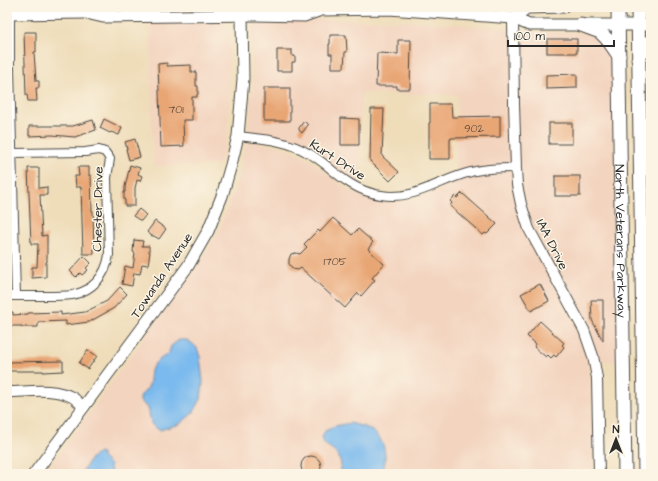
<svg xmlns="http://www.w3.org/2000/svg" width="658" height="481" font-family="'Architects Daughter',sans-serif">
  <style>
    .built { fill: #f3d4bf }
    .water { fill: #7abaee; stroke: #52728c }
    .building { fill: #e9a674 }
    .lines { fill: none; stroke-linecap: round; stroke-linejoin: round }
    .minor-casing { stroke: #484640; stroke-width: 10 }
    .tertiary-casing { stroke: #484640; stroke-width: 12 }
    .secondary-casing { stroke: #484640; stroke-width: 13 }
    .trunk-casing { stroke: #484640; stroke-width: 15 }
    .minor { stroke: #fff; stroke-width: 8 }
    .tertiary { stroke: #fff; stroke-width: 10 }
    .secondary { stroke: #fff; stroke-width: 11 }
    .trunk { stroke: #fff; stroke-width: 13 }
    .labels { text-anchor: middle; stroke-width: 3; stroke-linejoin: round; paint-order: stroke }
    .number-label { font-size: 11px; fill: #5a4a3d }
    .street-label { font-size: 13px; fill: #2b2b2b; stroke: #fcf5e5 }
  </style>
  <rect width="100%" height="100%" fill="#fcf5e5"/>
  <filter id="ink" filterUnits="userSpaceOnUse"><feTurbulence type="fractalNoise" baseFrequency=".025" numOctaves="2"/><feDisplacementMap in="SourceGraphic" scale="8" xChannelSelector="R" yChannelSelector="G"/><feConvolveMatrix kernelMatrix="1 2 1 2 8 2 1 2 1" color-interpolation-filters="sRGB"/></filter>
  <filter id="wash" filterUnits="userSpaceOnUse"><feTurbulence type="fractalNoise" baseFrequency=".012" numOctaves="4" result="noise"/><feDisplacementMap in="SourceGraphic" scale="16" xChannelSelector="R" yChannelSelector="G"/><feGaussianBlur stdDeviation="0.9" result="paint"/><feColorMatrix in="noise" values="0 0 0 0 0 0 0 0 0 0 0 0 0 0 0 0 0 1.4 0 .05"/><feComposite in="paint" operator="in"/></filter>
  <g filter="url(#wash)">
    <rect width="100%" height="100%" fill="#efddba"/>
    <!-- built -->
    <g class="built">
      <polygon points="150,20 217,21 223,22 228,29 229,32 229,104 227,136 221,165 153,166"/>
      <polygon points="264,20 378,20 408,21 501,28 529,32 587,32 593,34 605,42 613,65 617,361 589,361 592,386 593,474 44,474 196,268 204,256 221,225 227,209 235,187 241,168 245,146 247,144 249,143 253,142 283,147 294,151 305,157 313,162 350,191 366,197 377,200 392,202 407,200 418,198 460,179 457,170 455,157 458,95 361,93 361,185 349,178 310,148 302,143 285,137 255,133 251,131 249,129 248,126 252,93 252,31 257,23"/>
    </g>
    <!-- water -->
    <g class="water">
      <path d="M179,340H187L193,344L197,348L200,357L203,382L201,399L194,412L180,424L160,430L154,427L151,423L148,408L140,401C140,391 147,393 149,385C150,382 150,379 150,376C152,361 159,361 169,353L171,346Z"/>
      <path d="M350,423C356,425 363,426 369,429C386,439 388,456 382,474H340C344,460 336,450 324,444L322,437L325,431L335,426Z"/>
      <polygon points="99,453 102,454 102,457 110,465 110,469 114,474 81,474 91,458"/>
    </g>
    <g id="blocks">
      <!-- building -->
      <g class="building">
        <polygon points="24,32 36,32 36,52 34,52 36,81 39,81 39,88 36,88 37,101 28,101 27,95 26,95"/>
        <polygon points="330,35 346,35 347,52 345,52 344,68 332,68 332,54 329,54 329,44 330,44"/>
        <rect x="547" y="39" width="30" height="14"/>
        <polygon points="398,40 411,40 410,89 397,89 397,86 376,86 377,53 398,54"/>
        <polygon points="277,50 292,50 292,56 295,56 295,62 292,62 292,71 277,71"/>
        <polygon points="167,63 167,66 191,65 191,72 196,72 196,86 198,86 198,94 197,94 197,97 192,97 192,120 183,120 184,146 161,147 158,64"/>
        <polygon points="577,74 577,88 546,89 546,75"/>
        <rect x="264" y="88" width="26" height="33"/>
        <polygon points="430,104 451,104 452,117 500,116 500,137 451,138 451,139 450,139 450,159 429,159 429,123 430,123"/>
        <polygon points="371,109 384,109 382,156 399,172 390,181 370,161"/>
        <polygon points="341,118 359,119 359,145 341,145"/>
        <polygon points="104,119 122,128 119,135 111,132 110,133 100,128"/>
        <polygon points="93,120 96,130 75,137 52,135 29,136 29,126 73,126"/>
        <polygon points="304,121 308,125 302,133 299,130 299,128"/>
        <rect x="549" y="123" width="23" height="21"/>
        <polygon points="135,139 140,157 129,160 126,149 127,149 125,142"/>
        <polygon points="130,165 140,168 138,174 142,176 140,181 137,180 135,188 135,206 125,206 125,200 124,200 124,192 125,192 125,187"/>
        <polygon points="78,167 89,167 89,176 91,175 92,211 93,211 94,254 83,254 81,187 76,187 75,176 79,176"/>
        <polygon points="28,168 39,168 39,188 47,187 47,195 40,195 42,236 47,235 47,262 46,262 46,277 32,278 32,267 37,267 38,244 31,244"/>
        <rect x="555" y="176" width="25" height="20"/>
        <polygon points="462,193 497,224 487,234 485,233 483,235 450,206 452,203 450,201 455,196 457,198"/>
        <polygon points="139,209 146,215 141,221 133,216"/>
        <polygon points="333,218 352,235 358,229 373,242 368,249 384,264 372,278 375,280 361,296 358,293 345,308 301,268 298,270 293,269 289,264 289,259 291,254 296,253 300,254 307,247 304,244 318,230 320,232"/>
        <polygon points="155,221 166,229 159,239 154,236 152,236 147,232"/>
        <polygon points="134,240 143,241 142,246 149,246 149,252 150,252 148,265 142,264 140,274 134,273 132,286 122,284 125,266 133,268 135,253 133,252"/>
        <polygon points="84,256 91,263 86,268 88,270 82,275 80,273 76,277 70,271"/>
        <polygon points="540,284 549,301 531,311 521,294"/>
        <polygon points="120,287 127,294 114,308 89,322 66,325 66,321 38,322 38,327 22,327 22,326 7,326 7,312 13,312 13,315 28,314 28,313 61,312 61,315 85,312 107,301"/>
        <polygon points="591,300 603,300 603,341 592,320"/>
        <polygon points="540,321 564,343 562,345 564,347 556,357 554,355 551,358 548,355 546,357 534,347 536,344 527,336"/>
        <polygon points="88,350 97,356 88,369 79,363"/>
        <polygon points="63,361 63,371 43,372 43,371 7,371 7,362"/>
        <circle cx="311" cy="466" r="10"/>
      </g>
    </g>
  </g>
  <g filter="url(#ink)">
    <use href="#blocks" fill-opacity="0" stroke="#484640" stroke-width="1"/>
    <g class="lines">
      <defs>
        <g id="minor">
          <polyline points="10,14 10,69 16,296"/>
          <path d="M238,136C262,139 287,140 308,153C315,156 320,161 326,165C342,179 359,192 381,195C415,201 440,179 471,172C486,168 501,168 516,168"/>
          <path d="M7,296C19,296 32,296 44,296C53,296 63,296 72,295C92,291 106,276 109,255L107,178L110,159L105,152L99,150L85,152L13,153"/>
        </g>
        <g id="tertiary">
          <polyline points="513,18 514,104 516,168 517,185 521,204 529,229 584,330 593,356 597,378 599,474"/>
          <path d="M7,392C28,392 52,387 72,397C76,399 80,404 84,407"/>
        </g>
        <g id="secondary">
          <polyline points="86,13 103,17 255,15 304,16 321,10 389,9 513,18 529,25 651,25"/>
          <polyline points="7,14 86,13 102,8 115,7"/>
          <polyline points="513,18 527,8 564,7"/>
          <polyline points="34,474 188,266 208,231 222,196 231,165 238,136 243,79 242,15 244,7"/>
        </g>
        <g id="trunk">
          <path id="s1" d="M618,7L625,474"/>
          <polyline points="638,7 645,474"/>
          <polyline points="581,25 600,32 608,40 619,56"/>
          <polyline points="638,59 651,40"/>
        </g>
      </defs>
      <!-- minor casing -->
      <use href="#minor" class="minor-casing"/>
      <!-- tertiary casing -->
      <use href="#tertiary" class="tertiary-casing"/>
      <!-- secondary casing -->
      <use href="#secondary" class="secondary-casing"/>
      <!-- trunk casing -->
      <use href="#trunk" class="trunk-casing"/>
      <!-- minor -->
      <use href="#minor" class="minor"/>
      <!-- tertiary -->
      <use href="#tertiary" class="tertiary"/>
      <!-- secondary -->
      <use href="#secondary" class="secondary"/>
      <!-- trunk -->
      <use href="#trunk" class="trunk"/>
    </g>
  </g>
  <g class="labels">
    <!-- number labels -->
    <g class="number-label">
      <text x="176" y="113">701</text>
      <text x="474" y="132">902</text>
      <text x="335" y="265">1705</text>
    </g>
    <!-- street labels -->
    <g class="street-label">
      <text transform="translate(338 159) rotate(33)" y="5">Kurt Drive</text>
      <text transform="translate(97 209) rotate(-89)" y="5">Chester Drive</text>
      <text dy="5" stroke="none"><textPath href="#s1" startOffset="234">North Veterans Parkway</textPath></text>
      <text transform="translate(553 244) rotate(63)" y="5">IAA Drive</text>
      <text transform="translate(161 275) rotate(-56)" y="5">Towanda Avenue</text>
    </g>
  </g>
  <!-- margin -->
  <rect width="658" height="481" fill="none" stroke="#fcf5e5" stroke-width="24"/>
  <!-- north arrow -->
  <g transform="translate(616 439)" stroke="#fcf5e5" stroke-width="3" paint-order="stroke">
  <path d="M0-3L7 15L0 10L-7 15Z" fill="#2b2b2b"/>
  <text y="-6" font-size="11" font-weight="bold" text-anchor="middle" fill="#2b2b2b">N</text>
  </g>
  <!-- scale -->
  <path d="M508 40v6h106v-6" fill="none" stroke="#2b2b2b" stroke-width="2"/>
  <text x="514" y="40" font-size="12" fill="#2b2b2b" stroke="#fcf5e5" stroke-width="3" paint-order="stroke">100 m</text>
</svg>
